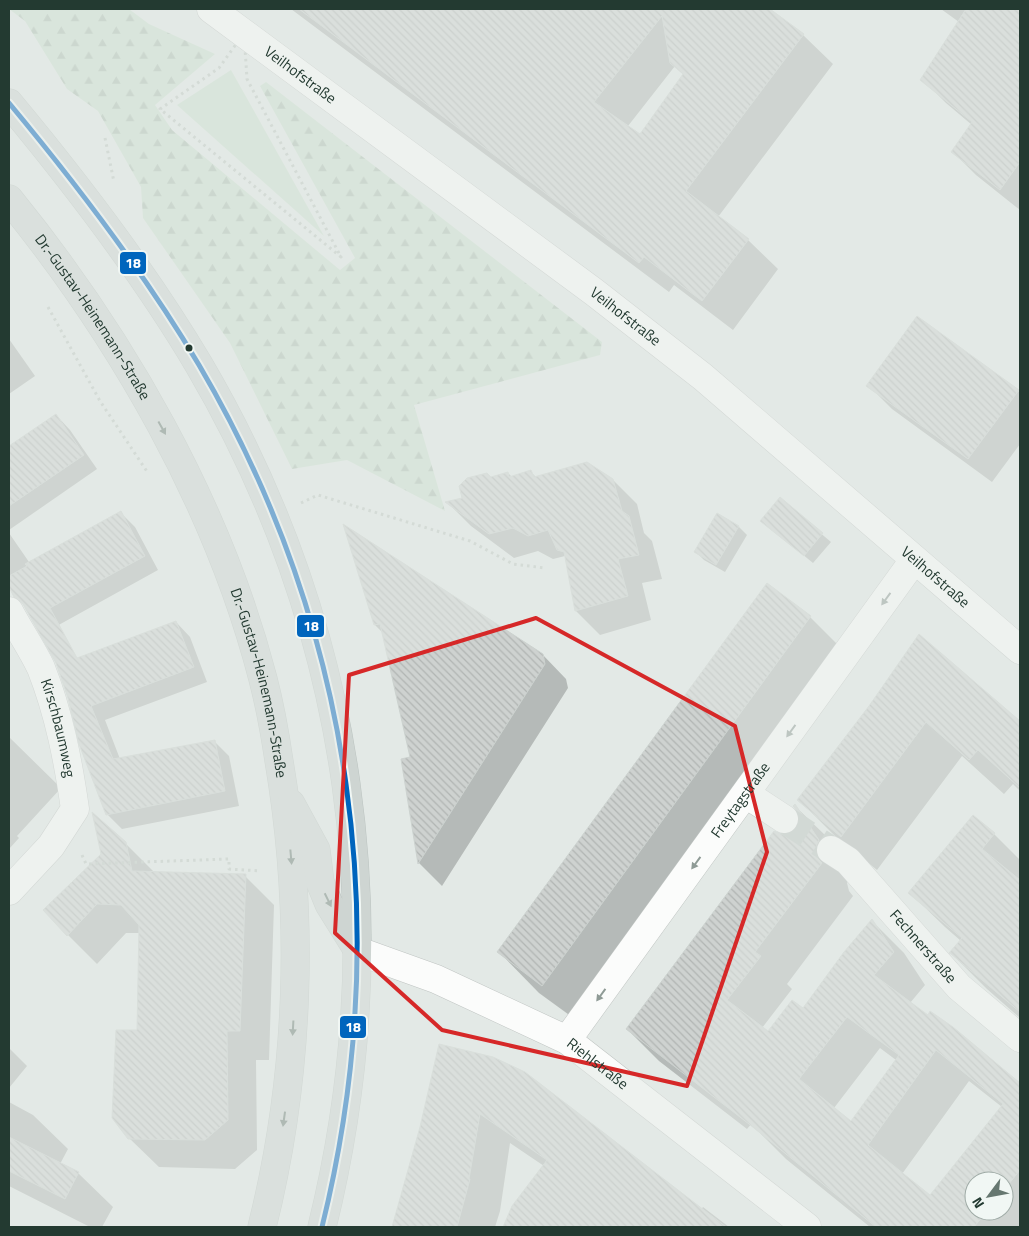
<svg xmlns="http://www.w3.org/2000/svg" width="1029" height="1236" font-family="'Titillium Web',sans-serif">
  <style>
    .green { fill: #cde1d1 }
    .forest { fill: url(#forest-firs) }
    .shadow { fill: #0003; fill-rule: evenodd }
    .building { fill: url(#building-back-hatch); stroke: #ccd2cf; fill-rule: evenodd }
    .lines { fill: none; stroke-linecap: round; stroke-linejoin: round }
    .minor-tunnel { stroke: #bdc6c2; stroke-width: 28; stroke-dasharray: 28 14; stroke-linecap: butt }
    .minor-casing { stroke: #c0c5c3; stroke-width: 29 }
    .primary-casing { stroke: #bcc4c1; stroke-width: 29 }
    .path { stroke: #c0c9c4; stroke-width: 3; stroke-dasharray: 2.5 4; stroke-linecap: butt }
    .minor { stroke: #fbfcfb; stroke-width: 28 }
    .primary { stroke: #ced5d2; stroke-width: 28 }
    .bus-1-casing { stroke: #f1f7f4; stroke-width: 9 }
    .bus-1 { stroke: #0065bd; stroke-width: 5 }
    .oneway { fill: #708079 }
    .oneway2 { fill: #8f9b96 }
    .marked { fill: none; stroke: #d62828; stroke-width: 4; stroke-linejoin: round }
    .bus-dot { fill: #233a31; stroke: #f1f7f4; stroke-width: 2 }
    .labels { text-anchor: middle; stroke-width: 4.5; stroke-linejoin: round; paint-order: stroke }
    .street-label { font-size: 15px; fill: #233a31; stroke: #f1f7f4 }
    .line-badge { stroke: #f1f7f4; stroke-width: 2 }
    .badge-label { font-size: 14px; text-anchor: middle; font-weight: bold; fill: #fff }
  </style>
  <defs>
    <pattern id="forest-firs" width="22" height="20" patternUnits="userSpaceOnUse" patternTransform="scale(1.25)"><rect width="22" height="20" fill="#cde1d1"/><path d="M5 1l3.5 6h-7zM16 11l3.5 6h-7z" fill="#b0c2b4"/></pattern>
    <pattern id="building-back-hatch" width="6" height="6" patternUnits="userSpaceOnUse" patternTransform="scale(1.25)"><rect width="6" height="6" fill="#ced2d0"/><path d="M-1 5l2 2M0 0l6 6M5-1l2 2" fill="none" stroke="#b1b5b3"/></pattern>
  </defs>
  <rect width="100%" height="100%" fill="#e3e9e6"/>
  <!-- green -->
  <polygon class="green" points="231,70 324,236 177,105"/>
  <!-- forest -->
  <polygon class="forest" points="9,9 129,9 149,24 215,54 155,105 172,130 340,270 355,258 260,86 266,82 602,342 600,355 414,405 445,511 347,460 292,469 230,343 143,218 141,187 98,111 67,89 25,21"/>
  <!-- shadow -->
  <g class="shadow">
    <path d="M291,9H404L414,16L420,9H768L803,35L833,64L718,217L748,240L778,269L733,330L674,285L669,292ZM675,66L684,75L641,136L628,126Z"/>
    <polygon points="941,9 1020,9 1020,210 976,175 953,152 972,125 946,103 922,79 959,22"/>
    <polygon points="9,339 35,376 9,394"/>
    <polygon points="868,385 1018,391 1020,393 1020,444 992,482 892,409"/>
    <polygon points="56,415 70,430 97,469 9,530 9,447"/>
    <polygon points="531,472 537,478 613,480 637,504 644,533 652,541 662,579 642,583 651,620 600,635 576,611 565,556 553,559 538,551 514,558 471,526 448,503 463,499 491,479 508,473 512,477"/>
    <polygon points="780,499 831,542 813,563 762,521"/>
    <polygon points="121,513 135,527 158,570 46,632 9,583 9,533 29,562"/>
    <polygon points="717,514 739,527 747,535 725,572 704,560 696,552"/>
    <polygon points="345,527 542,654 566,679 568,688 442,886 419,863 403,760 411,757 384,634 375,625"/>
    <polygon points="767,585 810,617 851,658 583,1025 539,993 499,952"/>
    <polygon points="176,622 190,637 207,682 105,720 120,759 215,742 229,756 239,806 122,829 107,814 69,699"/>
    <polygon points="919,636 1020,723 1020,791 1013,784 1004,794 962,756 877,870 834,835 799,800 870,707"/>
    <polygon points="9,737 61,788 17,836 19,838 9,849"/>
    <path d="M795,806L827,837L851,873L847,883L849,891L853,896L787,984L792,989L762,1028L768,1033L803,1010L872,921L904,953L925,985L910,1003L928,1017L952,1028L1020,1084V1227H870L786,1159L754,1127L759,1115L747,1129L659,1061L627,1029L783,836L791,834L798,829L801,820L799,812ZM880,1048L896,1060L852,1123L834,1108ZM969,1081L1002,1107L930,1196L902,1174ZM974,1181H1004V1211H974Z"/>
    <polygon points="973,817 994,834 1020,860 1020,1018 987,989 951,953 961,941 945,927 910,893"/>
    <polygon points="125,843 155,873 245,876 274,905 269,1060 256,1060 257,1150 235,1169 159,1167 129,1138 138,1031 140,933 126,933 97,964 68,935"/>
    <polygon points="440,1046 685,1204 666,1227 504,1227 513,1207 544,1166 510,1143 500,1211 495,1227 392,1227 421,1127"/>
    <polygon points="9,1048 27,1066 9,1088"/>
    <polygon points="9,1102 33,1115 68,1149 60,1164 78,1173 113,1207 102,1227 90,1227 9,1186"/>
    <polygon points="694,1204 701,1210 703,1207 729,1227 677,1227"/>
  </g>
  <!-- building -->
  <g class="building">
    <path d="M299,9H770L804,34L686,191L749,239L702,301L644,257L639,263ZM662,16L670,63L683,74L640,134L594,102Z"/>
    <polygon points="966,9 1020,9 1020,162 1000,190 951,152 972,122 920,80"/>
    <polygon points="917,316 1019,390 968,459 866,386"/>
    <polygon points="56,414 84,455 9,506 9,446"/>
    <polygon points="587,462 613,479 622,511 629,516 639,555 618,559 628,596 575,611 564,552 557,550 548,530 528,536 513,528 489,534 445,502 462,498 459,486 467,478 487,473 491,477 508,472 509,477 531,470 534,477"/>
    <polygon points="780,497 823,533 804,556 760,521"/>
    <polygon points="121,511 145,556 50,608 77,658 176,621 194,667 91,706 113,759 215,740 225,791 106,815 79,744 68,698 56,663 23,604 14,597 9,587 9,576 27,566 25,564"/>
    <polygon points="717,513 739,526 716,565 694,552"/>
    <polygon points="343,524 543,654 545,664 418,864 401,759 410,757 380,624 374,625"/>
    <polygon points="767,583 811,616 542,986 497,952"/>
    <polygon points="919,634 1020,721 1020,788 978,750 969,760 926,722 841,837 797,800 869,706"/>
    <path d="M795,804L819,840L815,850L817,858L822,863L755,952L761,956L727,1000L768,1031L792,1000L803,1008L844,952L872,919L894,952L874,975L928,1015L930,1011L953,1027L1020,1083V1170L1004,1190V1181H974V1211H987L974,1227H876L749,1124L626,1029L774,831L784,835L791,833L797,828L800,819L798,812L793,806ZM847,1017L899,1055L851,1121L799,1079ZM936,1050L1003,1104L930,1195L868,1145Z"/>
    <polygon points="92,812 126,842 132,871 246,874 240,1031 227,1031 228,1120 205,1140 128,1139 112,1118 116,1030 137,1030 139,925 121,905 97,904 67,936 43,910 101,854"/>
    <polygon points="973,815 995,833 982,849 1020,880 1020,1012 951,954 949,953 962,938 908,893"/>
    <polygon points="439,1044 493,1057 525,1072 726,1227 503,1227 512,1206 547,1160 480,1114 469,1179 470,1179 457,1227 392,1227 420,1127"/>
    <polygon points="9,1137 79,1172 65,1199 9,1171"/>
  </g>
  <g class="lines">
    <!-- minor-tunnel -->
    <polyline class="minor-tunnel" points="784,819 831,850"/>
    <defs>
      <g id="minor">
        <path id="s1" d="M211,9L594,292L703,377L1020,650"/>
        <path id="s2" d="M9,611C19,630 32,649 41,668C59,714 68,760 75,809L51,846L9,891"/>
        <polyline points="746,794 784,819"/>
        <path id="s3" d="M831,850L848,861L959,987L1020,1038"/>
        <path id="s4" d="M358,951L436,979L567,1040L807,1227"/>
        <path id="s5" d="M567,1040L914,560"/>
      </g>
      <g id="primary">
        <path d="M9,103C78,186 144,272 199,365C354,629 395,931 322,1227"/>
        <path id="s6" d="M9,199C122,338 218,505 263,679C270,706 275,734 279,761C305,916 300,1075 262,1227"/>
        <polyline points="291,804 316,850 320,882 329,904 357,949"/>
      </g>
    </defs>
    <!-- minor casing -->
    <use href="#minor" class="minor-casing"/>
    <!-- primary casing -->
    <use href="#primary" class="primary-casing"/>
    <!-- path -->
    <g class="path">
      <polygon points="244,33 247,79 341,257 160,109 219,68"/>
      <polyline points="105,138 114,182"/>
      <polyline points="48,307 100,401 148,473"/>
      <polyline points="301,503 318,495 470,541 513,564 545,568"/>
      <polyline points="82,855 86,864 229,859 229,869 261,871"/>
    </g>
    <!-- minor -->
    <use href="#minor" class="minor"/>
    <!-- primary -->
    <use href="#primary" class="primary"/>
    <defs>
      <path id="bus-1" d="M9,103C78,186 144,272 199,365C354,629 395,931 322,1227"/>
    </defs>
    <!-- bus-1 casing -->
    <use href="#bus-1" class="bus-1-casing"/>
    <!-- bus-1 -->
    <use href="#bus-1" class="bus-1"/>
  </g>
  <!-- one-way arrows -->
  <defs><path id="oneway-solid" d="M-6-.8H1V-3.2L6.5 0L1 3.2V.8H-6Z" transform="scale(1.25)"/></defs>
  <g class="oneway">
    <use href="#oneway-solid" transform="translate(162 428) rotate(61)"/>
    <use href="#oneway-solid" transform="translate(291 857) rotate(85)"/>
    <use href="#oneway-solid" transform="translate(328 900) rotate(64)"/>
    <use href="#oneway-solid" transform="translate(293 1028) rotate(93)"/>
    <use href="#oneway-solid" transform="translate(284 1119) rotate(98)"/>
  </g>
  <g class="oneway2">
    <use href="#oneway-solid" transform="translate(886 599) rotate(126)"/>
    <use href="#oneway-solid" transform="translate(791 731) rotate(126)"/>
    <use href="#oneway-solid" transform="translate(696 863) rotate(126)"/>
    <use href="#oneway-solid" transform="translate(601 995) rotate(126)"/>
  </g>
  <!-- marked area -->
  <path d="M0 0H1029V1236H0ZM536,618L735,726L767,852L687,1086L442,1030L335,933L349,675Z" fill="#e3e9e6" fill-opacity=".55" fill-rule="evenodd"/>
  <path class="marked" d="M536,618L735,726L767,852L687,1086L442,1030L335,933L349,675Z"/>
  <!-- markers -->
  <circle class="bus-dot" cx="189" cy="348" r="4.5"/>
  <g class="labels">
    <!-- street labels -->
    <g class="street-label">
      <text dy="5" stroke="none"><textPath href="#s1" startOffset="111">Veilhofstraße</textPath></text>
      <text dy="5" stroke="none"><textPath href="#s1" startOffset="516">Veilhofstraße</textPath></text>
      <text dy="5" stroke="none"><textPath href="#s6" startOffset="145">Dr.-Gustav-Heinemann-Straße</textPath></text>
      <text dy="5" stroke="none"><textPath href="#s1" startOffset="921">Veilhofstraße</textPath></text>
      <text dy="5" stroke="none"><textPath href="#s6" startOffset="550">Dr.-Gustav-Heinemann-Straße</textPath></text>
      <text dy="5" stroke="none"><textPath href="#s2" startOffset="128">Kirschbaumweg</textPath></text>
      <text dy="5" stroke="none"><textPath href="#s5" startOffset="296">Freytagstraße</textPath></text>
      <text dy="5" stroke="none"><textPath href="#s3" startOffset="134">Fechnerstraße</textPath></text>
      <text dy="5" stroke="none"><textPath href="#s4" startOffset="266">Riehlstraße</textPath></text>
    </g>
  </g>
  <g class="line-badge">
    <rect x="119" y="251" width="28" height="24" rx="5" fill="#0065bd"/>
    <rect x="296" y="614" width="29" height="24" rx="5" fill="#0065bd"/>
    <rect x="339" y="1015" width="28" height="24" rx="5" fill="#0065bd"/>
  </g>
  <g class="badge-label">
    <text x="133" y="268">18</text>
    <text x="311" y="631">18</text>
    <text x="353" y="1032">18</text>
  </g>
  <!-- border -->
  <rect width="1029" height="1236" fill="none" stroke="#233a31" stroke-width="20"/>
  <!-- north arrow -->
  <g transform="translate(989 1196) rotate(238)"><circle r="24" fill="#f1f7f4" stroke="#9faba6"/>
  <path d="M0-4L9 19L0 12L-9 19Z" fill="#667770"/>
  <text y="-8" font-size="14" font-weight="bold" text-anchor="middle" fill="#233a31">N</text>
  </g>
</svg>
